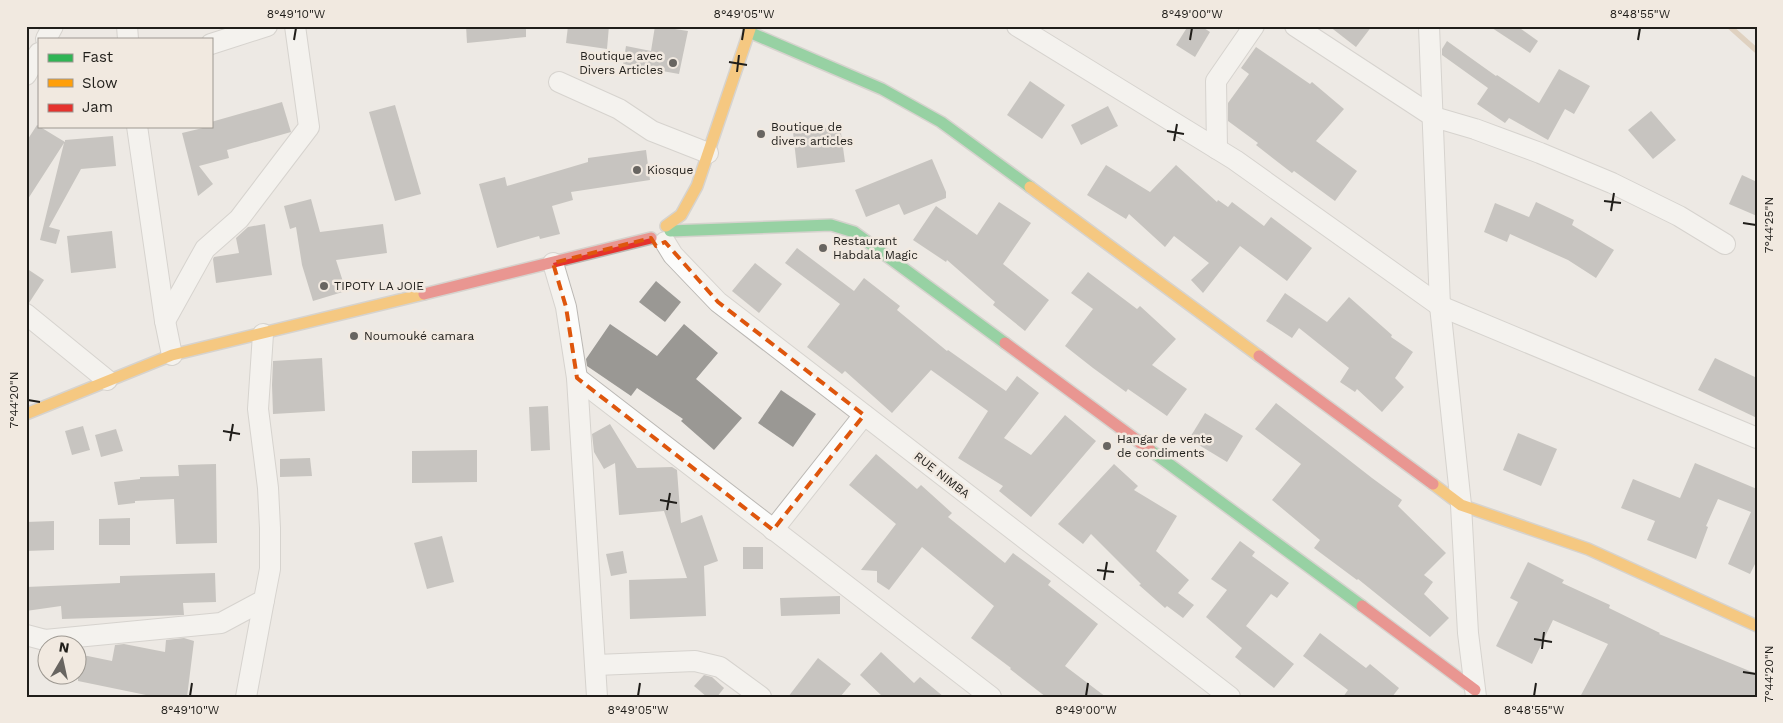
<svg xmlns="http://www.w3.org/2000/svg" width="1783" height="723" font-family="'Work Sans',sans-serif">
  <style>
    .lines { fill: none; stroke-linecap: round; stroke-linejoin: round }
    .stream { stroke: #ceb496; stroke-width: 5.5 }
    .building { fill: #9a9894 }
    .street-casing { stroke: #bbb8b4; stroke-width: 22 }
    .fast-casing { stroke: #bbb8b4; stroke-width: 14 }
    .slow-casing { stroke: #bbb8b4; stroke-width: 14 }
    .jam-casing { stroke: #bbb8b4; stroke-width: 14 }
    .street { stroke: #fcfcfb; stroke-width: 20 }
    .fast { stroke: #30b455; stroke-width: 11 }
    .slow { stroke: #ff9f0a; stroke-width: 11 }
    .jam { stroke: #e5322d; stroke-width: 11 }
    .marked { fill: none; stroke: #de560d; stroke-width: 4; stroke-dasharray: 10 6; stroke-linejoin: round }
    .ticks { fill: none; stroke: #201e1a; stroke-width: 2 }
    .poi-dot { fill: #686561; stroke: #f1e9e0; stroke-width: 2 }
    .labels { text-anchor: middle; stroke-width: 5; stroke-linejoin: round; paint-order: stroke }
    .poi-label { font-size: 12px; fill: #201e1a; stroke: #f1e9e0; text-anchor: start }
    .street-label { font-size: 12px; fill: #201e1a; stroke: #f1e9e0 }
    .neatline { fill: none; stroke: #201e1a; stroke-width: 2 }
    .ticks-label { font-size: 12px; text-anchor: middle; fill: #201e1a }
  </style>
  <rect width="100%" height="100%" fill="#ede9e4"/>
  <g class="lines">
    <!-- stream -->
    <polyline class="stream" points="1729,26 1757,51"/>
  </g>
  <!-- building -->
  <g class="building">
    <polygon points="466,26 526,26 526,37 467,43"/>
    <polygon points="568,26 609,26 607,49 566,43"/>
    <polygon points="655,26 688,31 679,74 623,64 626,46 651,51"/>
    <polygon points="1188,26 1201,26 1210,32 1195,57 1176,45"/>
    <polygon points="1329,26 1372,26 1356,47"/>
    <polygon points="1489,26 1517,26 1538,41 1530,53"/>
    <polygon points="1447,41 1496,76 1497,75 1539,103 1559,69 1590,86 1574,114 1565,109 1548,140 1509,118 1505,123 1477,104 1488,88 1442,55 1442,49"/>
    <polygon points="1256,47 1310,84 1312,82 1344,109 1316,141 1357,171 1335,201 1294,171 1292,173 1256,145 1258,143 1228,121 1228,103 1249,74 1241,68"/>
    <polygon points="1030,81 1065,105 1042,139 1007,115"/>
    <polygon points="282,102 291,132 227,150 229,158 199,166 213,184 198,196 182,133 211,126 211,122"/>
    <polygon points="395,105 421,194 395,201 369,112"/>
    <polygon points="1108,106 1118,126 1081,145 1071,125"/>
    <polygon points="1651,111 1676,140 1653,159 1628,130"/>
    <polygon points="37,125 65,142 65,140 113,136 116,166 81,169 49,227 60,230 56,244 40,240 64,143 26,202 26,142"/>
    <polygon points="840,126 845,162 797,168 793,132"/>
    <polygon points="646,150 650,180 571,192 573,200 552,206 560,234 540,239 539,236 497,248 479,184 505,177 507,186 588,162 588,158"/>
    <polygon points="932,159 946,192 946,198 904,215 899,204 866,217 855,190"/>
    <polygon points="1106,165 1150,192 1176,165 1217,202 1218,200 1228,207 1232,202 1264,226 1271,217 1312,248 1287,281 1240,246 1203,293 1191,280 1209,263 1174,236 1165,247 1129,214 1126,219 1087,195"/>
    <polygon points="1742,175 1757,182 1757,216 1729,204"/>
    <polygon points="311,199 320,232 383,224 387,253 336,260 346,291 313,301 302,265 296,227 290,229 284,206"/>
    <polygon points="999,202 1031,223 1003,264 1049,300 1025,331 993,305 995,302 947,260 946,262 913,240 936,206 977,235"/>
    <polygon points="1536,202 1574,220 1572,225 1614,250 1596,278 1568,260 1510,234 1507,242 1484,232 1495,203 1529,217"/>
    <polygon points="265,224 272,275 216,283 213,259 214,257 239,253 236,238 248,227"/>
    <polygon points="112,231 116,268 71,273 67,236"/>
    <polygon points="797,248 854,291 864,278 900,306 897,310 947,351 948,350 1006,391 1017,376 1039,393 1004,438 1031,455 1065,415 1096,441 1031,517 999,491 1003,486 958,458 988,411 931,370 892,413 845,371 842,374 807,347 840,304 785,263"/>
    <polygon points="755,263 782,284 759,313 732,291"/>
    <polygon points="26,268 44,280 29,303 26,302"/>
    <polygon points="1088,272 1137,309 1140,306 1176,339 1152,365 1187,389 1167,416 1128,389 1126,392 1093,368 1065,346 1093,309 1071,293"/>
    <polygon points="656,281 681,302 665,322 639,302"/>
    <polygon points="1285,293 1327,322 1349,297 1392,335 1391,337 1413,352 1395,378 1404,387 1382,412 1357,389 1355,392 1340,382 1349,368 1299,328 1292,338 1266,321"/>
    <polygon points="610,324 657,356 684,324 718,353 696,379 742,418 714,450 681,421 683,419 637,388 631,396 587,366 586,359"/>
    <polygon points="322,358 325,411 273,414 272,385 273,361"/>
    <polygon points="1715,358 1757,378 1757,418 1698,390"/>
    <polygon points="781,390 816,414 793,447 758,423"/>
    <polygon points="1276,403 1372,478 1402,500 1398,506 1446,553 1424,575 1433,582 1424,594 1449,618 1430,637 1358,579 1357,580 1314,548 1320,540 1272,500 1301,464 1255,429"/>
    <polygon points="548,406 550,450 531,451 529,407"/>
    <polygon points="1205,413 1243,436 1227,462 1189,439"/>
    <polygon points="610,424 637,468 672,467 677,470 681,523 702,515 718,561 704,566 706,616 630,619 629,580 687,578 664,511 619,515 615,463 604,469 594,452 592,434"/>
    <polygon points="83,426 90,450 72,455 65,431"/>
    <polygon points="116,429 123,451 101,457 95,435"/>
    <polygon points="1518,433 1557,449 1541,486 1503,470"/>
    <polygon points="477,450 477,482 412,483 412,451"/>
    <polygon points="876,454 917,489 921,485 952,513 948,517 1005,563 1013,553 1051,581 1048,585 1098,624 1065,666 1106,697 1046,697 1010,669 1011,668 971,638 994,606 922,547 889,590 877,582 877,571 861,570 896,524 849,485"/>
    <polygon points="310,458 312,476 280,477 280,459"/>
    <polygon points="1695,463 1757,489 1757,560 1750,574 1728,564 1751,512 1718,499 1706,526 1708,527 1696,559 1647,540 1655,521 1621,508 1633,479 1680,498"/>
    <polygon points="216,464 217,543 176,544 174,499 135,501 135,503 118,505 114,482 140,479 140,477 179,476 178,465"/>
    <polygon points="1114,464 1138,486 1134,490 1177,516 1156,551 1189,580 1178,593 1194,605 1183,618 1167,606 1165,608 1139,585 1141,584 1091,534 1083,544 1058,524"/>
    <polygon points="130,518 130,545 99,545 99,519"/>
    <polygon points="54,521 54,550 26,551 26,522"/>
    <polygon points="442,536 454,582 427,589 414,543"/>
    <polygon points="1240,541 1255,552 1252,556 1289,583 1277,598 1271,594 1246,626 1294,664 1274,688 1235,657 1242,648 1206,617 1227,590 1211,579"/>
    <rect x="743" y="547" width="20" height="22"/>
    <polygon points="623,551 627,573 611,576 606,554"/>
    <polygon points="1528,562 1564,580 1562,583 1610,605 1609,608 1660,633 1659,634 1757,674 1757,697 1580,697 1608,644 1553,620 1532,664 1496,646 1518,602 1510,598"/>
    <polygon points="215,573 216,602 183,603 184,615 62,619 61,606 26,611 26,587 120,583 120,576"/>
    <polygon points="840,596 840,614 781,616 780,598"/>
    <polygon points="1320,633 1366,668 1370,664 1399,688 1392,697 1343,697 1348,690 1303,656"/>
    <polygon points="184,638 194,641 187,697 146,697 146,695 78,681 78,654 112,661 115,645 124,644 165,652 166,640"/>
    <polygon points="881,652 914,683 920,677 944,697 883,697 860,675"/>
    <polygon points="818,658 851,684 840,697 788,697"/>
    <polygon points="704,675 712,677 724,688 717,697 707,697 694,686"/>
  </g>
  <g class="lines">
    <defs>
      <g id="street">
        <polyline points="127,26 128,39"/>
        <polyline points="1017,26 1235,160 1440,306 1757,438"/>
        <polyline points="1295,26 1434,117 1475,129 1540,153 1612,183 1679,216 1725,244"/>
        <polyline points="1429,26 1440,306 1461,505 1468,633 1476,697"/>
        <polyline points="46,39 53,26"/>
        <polyline points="211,44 267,26"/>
        <polyline points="26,75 39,53"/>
        <polyline points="559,82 619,109 652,131 708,153"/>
        <polyline points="137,126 165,321 172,355"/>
        <polyline points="1217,149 1216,81 1254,26"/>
        <polyline points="665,242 673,255 718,302 1230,697"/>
        <polyline points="553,263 566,307 577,378 597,697"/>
        <polyline points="26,314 107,380"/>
        <polyline points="165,321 205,249 239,219 309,127 295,26"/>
        <polyline points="577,378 991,697"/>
        <polyline points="773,530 864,415"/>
        <polyline points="26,635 45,640 221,623 264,600 270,569 270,528 268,488 258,409 263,334"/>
        <polyline points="596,665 695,661 720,667 761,697"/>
        <polyline points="246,697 264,600"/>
      </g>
      <g id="fast">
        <polyline points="749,32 882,89 941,122 1030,187"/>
        <polyline points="670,231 831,225 854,232 1005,343"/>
        <polyline points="1150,450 1362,606"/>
      </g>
      <g id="slow">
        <polyline points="1030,187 1259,356"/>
        <polyline points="666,226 681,215 697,186 751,26"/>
        <polyline points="26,414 172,355 424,294"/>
        <polyline points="1433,484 1461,505 1588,549 1757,626"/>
      </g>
      <g id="jam">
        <polyline points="424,294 651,238"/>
        <polyline points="1005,343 1150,450"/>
        <polyline points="1259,356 1433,484"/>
        <polyline points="1362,606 1475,690"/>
      </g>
    </defs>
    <!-- street casing -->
    <use href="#street" class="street-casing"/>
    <!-- fast casing -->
    <use href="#fast" class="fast-casing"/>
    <!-- slow casing -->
    <use href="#slow" class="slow-casing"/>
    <!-- jam casing -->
    <use href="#jam" class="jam-casing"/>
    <!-- street -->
    <use href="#street" class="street"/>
    <!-- fast -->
    <use href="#fast" class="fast"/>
    <!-- slow -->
    <use href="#slow" class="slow"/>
    <!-- jam -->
    <use href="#jam" class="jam"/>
  </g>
  <!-- marked area -->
  <path d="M0 0H1783V723H0ZM651,238L656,246L665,242L718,302L864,415L773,530L577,378L566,307L553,263Z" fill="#ede9e4" fill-opacity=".55" fill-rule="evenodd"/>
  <path class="marked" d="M651,238L656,246L665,242L718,302L864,415L773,530L577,378L566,307L553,263Z"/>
  <!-- ticks -->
  <path class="ticks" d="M294,40L296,28M742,40L744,28M1190,40L1192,28M1638,40L1640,28M729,62L747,65M737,72L739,55M1167,131L1184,134M1174,141L1177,124M1604,201L1621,203M1611,211L1614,193M1743,223L1756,225M28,400L40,402M223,431L240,434M230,441L233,424M660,500L677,503M667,510L670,493M1097,570L1114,572M1104,580L1107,562M1534,639L1552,642M1542,649L1544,632M1743,672L1756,674M190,696L192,683M638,696L640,683M1086,696L1088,683M1534,696L1536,683"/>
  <!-- markers -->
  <g class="poi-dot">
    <circle cx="673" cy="63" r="5"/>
    <circle cx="761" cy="134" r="5"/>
    <circle cx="637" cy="170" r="5"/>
    <circle cx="823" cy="248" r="5"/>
    <circle cx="324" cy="286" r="5"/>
    <circle cx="354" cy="336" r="5"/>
    <circle cx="1107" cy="446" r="5"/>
  </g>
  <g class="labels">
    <!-- poi labels -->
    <g class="poi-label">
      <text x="663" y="60" text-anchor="end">Boutique avec<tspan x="663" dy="14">Divers Articles</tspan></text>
      <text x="771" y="131">Boutique de<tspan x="771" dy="14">divers articles</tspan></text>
      <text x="647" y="174">Kiosque</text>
      <text x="833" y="245">Restaurant<tspan x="833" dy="14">Habdala Magic</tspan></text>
      <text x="334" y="290">TIPOTY LA JOIE</text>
      <text x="364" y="340">Noumouké camara</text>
      <text x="1117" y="443">Hangar de vente<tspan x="1117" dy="14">de condiments</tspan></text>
    </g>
    <!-- street labels -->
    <g class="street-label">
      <text transform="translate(942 475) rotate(38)" y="4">RUE NIMBA</text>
    </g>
  </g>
  <!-- border -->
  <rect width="1783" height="723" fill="none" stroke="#f1e9e0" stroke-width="55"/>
  <!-- legend -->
  <rect x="38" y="38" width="175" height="90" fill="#f1e9e0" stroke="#9d9891"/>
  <rect x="48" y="54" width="25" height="8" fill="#30b455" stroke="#9d9891"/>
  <text x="82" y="62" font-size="15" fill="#201e1a">Fast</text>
  <rect x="48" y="79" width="25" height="8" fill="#ff9f0a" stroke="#9d9891"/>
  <text x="82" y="88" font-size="15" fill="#201e1a">Slow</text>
  <rect x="48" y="104" width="25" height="8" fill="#e5322d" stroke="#9d9891"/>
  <text x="82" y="112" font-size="15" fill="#201e1a">Jam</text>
  <!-- north arrow -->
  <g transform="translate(62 660) rotate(9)"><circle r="24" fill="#f1e9e0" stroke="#9d9891"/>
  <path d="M0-4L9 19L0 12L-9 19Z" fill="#686561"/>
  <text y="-8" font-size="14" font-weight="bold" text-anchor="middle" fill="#201e1a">N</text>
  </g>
  <rect x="28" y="28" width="1728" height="668" class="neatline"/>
  <g class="ticks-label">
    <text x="296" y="18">8°49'10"W</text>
    <text x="744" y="18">8°49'05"W</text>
    <text x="1192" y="18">8°49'00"W</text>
    <text x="1640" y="18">8°48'55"W</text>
    <text transform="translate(1769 225) rotate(-90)" y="4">7°44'25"N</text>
    <text transform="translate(14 400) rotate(-90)" y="4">7°44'20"N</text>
    <text transform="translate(1769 674) rotate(-90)" y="4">7°44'20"N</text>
    <text x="190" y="714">8°49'10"W</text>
    <text x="638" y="714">8°49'05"W</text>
    <text x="1086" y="714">8°49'00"W</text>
    <text x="1534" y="714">8°48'55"W</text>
  </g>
</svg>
